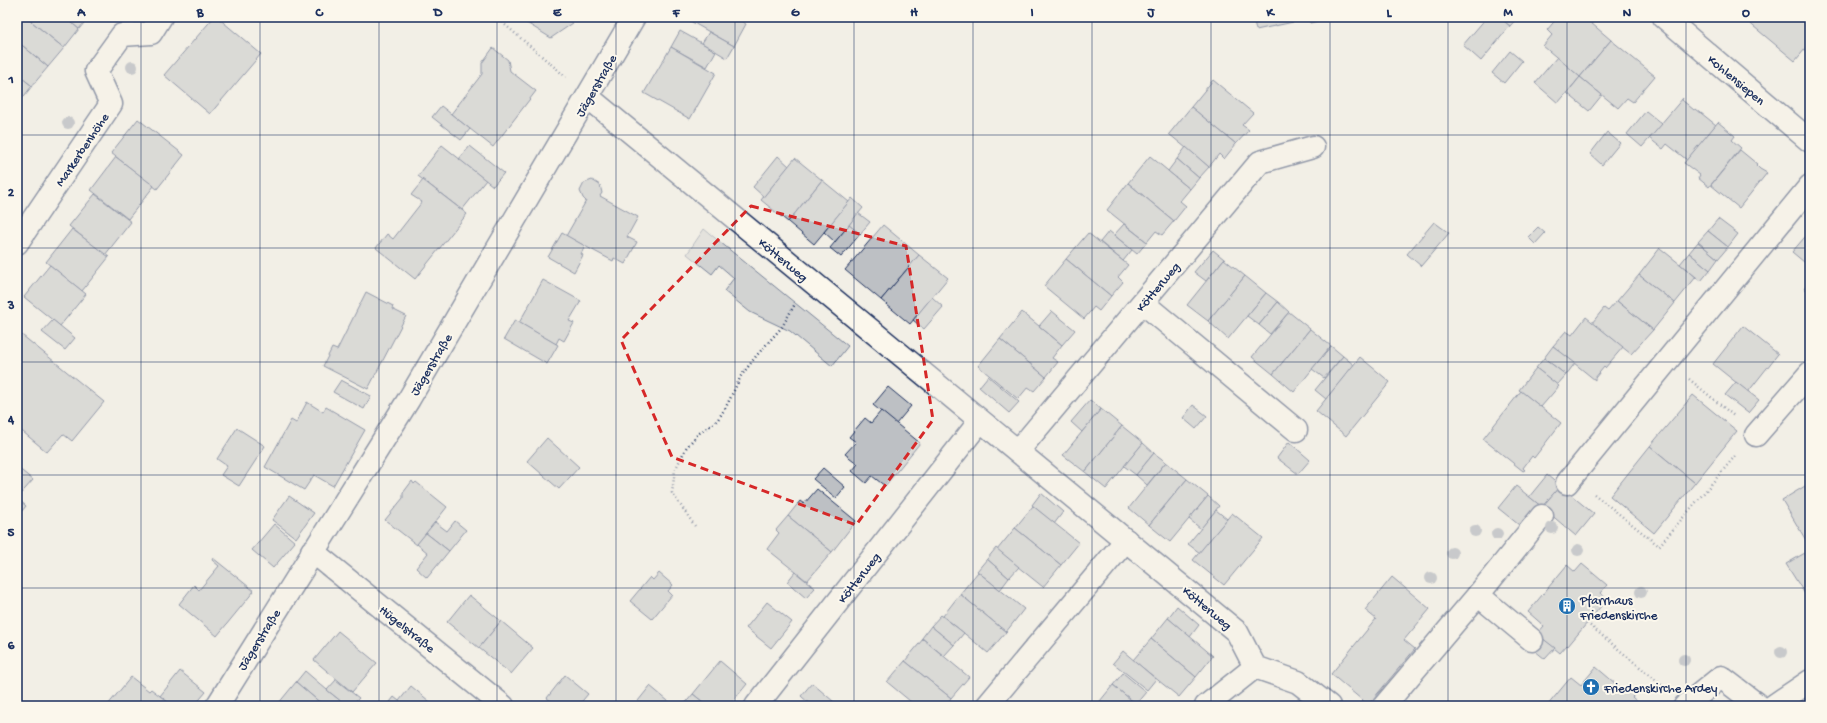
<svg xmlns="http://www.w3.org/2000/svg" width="1827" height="723" font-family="'Gochi Hand',sans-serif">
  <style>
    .green { fill: #d2d3d2; stroke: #768198 }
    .building { fill: #bdc0c4; stroke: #1b2f5e }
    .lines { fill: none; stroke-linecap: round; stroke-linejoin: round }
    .minor-casing { stroke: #1b2f5e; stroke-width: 25 }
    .major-casing { stroke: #1b2f5e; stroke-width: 25 }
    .path { stroke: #1b2f5e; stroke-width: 2.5; stroke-dasharray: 1 3; stroke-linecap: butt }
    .minor { stroke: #fbf7ec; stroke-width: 22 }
    .major { stroke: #fbf7ec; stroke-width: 22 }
    .tree { fill: #959cab }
    .marked { fill: none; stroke: #d62828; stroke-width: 3; stroke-dasharray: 8 5; stroke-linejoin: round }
    .grid { fill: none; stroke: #1b2f5e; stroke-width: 1; stroke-opacity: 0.55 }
    .labels { text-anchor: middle; stroke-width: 4; stroke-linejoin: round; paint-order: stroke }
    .street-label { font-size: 13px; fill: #1b2f5e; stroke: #fbf7ec }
    .poi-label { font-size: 13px; fill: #1b2f5e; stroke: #fbf7ec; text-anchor: start }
    .neatline { fill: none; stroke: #1b2f5e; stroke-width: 1.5 }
    .grid-label { font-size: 13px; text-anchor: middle; font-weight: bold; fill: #1b2f5e }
  </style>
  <rect width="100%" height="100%" fill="#f2efe6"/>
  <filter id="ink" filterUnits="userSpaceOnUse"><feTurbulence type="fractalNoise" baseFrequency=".025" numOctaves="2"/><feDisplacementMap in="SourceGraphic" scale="8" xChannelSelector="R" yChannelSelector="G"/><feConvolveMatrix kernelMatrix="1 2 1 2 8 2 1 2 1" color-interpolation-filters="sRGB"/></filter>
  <g filter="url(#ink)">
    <!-- green -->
    <polygon class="green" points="704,229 848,346 832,366 790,331 750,312 724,291 734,278 719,265 712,274 687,254"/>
    <!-- building -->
    <g class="building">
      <polygon points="17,17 26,17 64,48 48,67 17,41"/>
      <polygon points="26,17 65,17 79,29 64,48"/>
      <polygon points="65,17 89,17 79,29"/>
      <polygon points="214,17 217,17 261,54 210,114 164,75"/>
      <polygon points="516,17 535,17 530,25"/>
      <polygon points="535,17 562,17 573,23 551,38 530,25"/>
      <polygon points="686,17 742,17 740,20 746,24 734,46 685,18"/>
      <polygon points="1253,17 1297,17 1298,21 1256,30"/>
      <polygon points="1309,17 1335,17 1310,23"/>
      <polygon points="1487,17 1499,17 1510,26 1481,61 1463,45"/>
      <polygon points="1499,17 1518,17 1510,26"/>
      <polygon points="1558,17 1584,17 1611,40 1580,77 1543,46 1552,35 1547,30"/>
      <polygon points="1750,17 1810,17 1810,43 1795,61 1747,21"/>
      <polygon points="680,31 716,51 707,67 671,47"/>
      <polygon points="709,32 734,46 727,58 702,43"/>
      <polygon points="1611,40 1655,76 1633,102 1627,98 1618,108 1580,77"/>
      <polygon points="17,41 48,67 32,86 17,74"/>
      <polygon points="671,47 716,73 690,119 644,93"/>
      <polygon points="493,48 508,60 510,71 536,91 493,147 451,114 482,74 482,63"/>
      <polygon points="1510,51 1522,61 1504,83 1492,73"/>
      <polygon points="1557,57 1580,77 1558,103 1535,83"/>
      <polygon points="17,74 32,86 17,105"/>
      <polygon points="1580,77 1602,95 1589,111 1567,93"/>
      <polygon points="1213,80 1253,113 1242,125 1249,130 1236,144 1191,107"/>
      <polygon points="1683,98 1682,100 1694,110 1696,109 1716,125 1687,160 1667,144 1663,149 1649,138"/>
      <polygon points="441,106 470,129 461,140 432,117"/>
      <polygon points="1191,107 1236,144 1224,159 1219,154 1209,167 1169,134"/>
      <polygon points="1646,111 1662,124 1642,147 1627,134"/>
      <polygon points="138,119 184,155 157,189 111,153"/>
      <polygon points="1718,122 1735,136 1732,140 1741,148 1709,187 1698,178 1700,175 1684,163"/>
      <polygon points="1607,132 1620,143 1602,165 1590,154"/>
      <polygon points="442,145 486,180 462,210 418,176"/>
      <polygon points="470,146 504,173 493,186 459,159"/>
      <polygon points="1186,147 1209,167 1199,178 1177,159"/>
      <polygon points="1740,150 1757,164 1756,165 1760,169 1767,173 1739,208 1711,185"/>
      <polygon points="778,156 789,166 764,197 753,187"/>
      <polygon points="1150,156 1190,189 1180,201 1186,206 1174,221 1128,183"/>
      <polygon points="116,157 154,186 128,219 91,190"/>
      <polygon points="795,158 822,180 788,222 761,200"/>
      <polygon points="1177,159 1199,178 1190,189 1168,171"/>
      <polygon points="423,180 467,214 415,279 376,248 387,234 393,239 422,202 411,195"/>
      <polygon points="592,180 600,185 602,193 600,196 638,217 627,237 637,242 625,264 614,258 613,261 566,236 586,201 583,198 580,191 584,183"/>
      <polygon points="822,180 849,202 814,244 788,222"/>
      <polygon points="1128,183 1174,221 1162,235 1156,231 1147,242 1107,210"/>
      <polygon points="95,194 131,222 105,255 69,226"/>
      <polygon points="852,198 863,208 835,242 824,232"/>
      <polygon points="858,213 870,222 860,234 849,225"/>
      <polygon points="1718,219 1738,234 1728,247 1708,231"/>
      <polygon points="1434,222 1449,233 1421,266 1407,254"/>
      <polygon points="1124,224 1147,242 1137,254 1114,235"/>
      <polygon points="849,225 860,234 841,257 830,248"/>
      <polygon points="883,225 919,255 881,300 845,270"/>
      <polygon points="1538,227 1545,233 1535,244 1528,237"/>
      <polygon points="72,229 109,257 82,291 46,262"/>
      <polygon points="1109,231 1132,250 1123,261 1100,242"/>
      <polygon points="1708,231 1728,247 1718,259 1698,242"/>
      <polygon points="1810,231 1810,267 1792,252"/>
      <polygon points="562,233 585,246 581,254 583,255 574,272 548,257"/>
      <polygon points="1088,233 1128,265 1118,277 1123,282 1111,296 1066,259"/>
      <polygon points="1698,242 1718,259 1710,270 1689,253"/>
      <polygon points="1660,248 1696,277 1675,303 1639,275"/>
      <polygon points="1213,250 1224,259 1206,281 1194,272"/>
      <polygon points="1689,253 1710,270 1701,281 1680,264"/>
      <polygon points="919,255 948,278 910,324 881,300"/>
      <polygon points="1066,259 1111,296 1099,311 1094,307 1084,319 1044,286"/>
      <polygon points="1224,259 1245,276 1208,321 1187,305"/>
      <polygon points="50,265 86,294 60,326 24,297"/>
      <polygon points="1639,275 1675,303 1653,330 1617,301"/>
      <polygon points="1245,276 1266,293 1228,339 1208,321"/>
      <polygon points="543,280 581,301 569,321 574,323 564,341 559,338 556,344 519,323"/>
      <polygon points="1810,280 1810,293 1804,288"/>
      <polygon points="366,292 393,306 392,309 406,316 368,389 323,366 332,348 337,350"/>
      <polygon points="1266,293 1278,302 1259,325 1247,316"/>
      <polygon points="932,297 943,307 924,329 913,320"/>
      <polygon points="1617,301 1653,330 1631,354 1592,323 1604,308 1608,311"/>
      <polygon points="1278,302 1289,312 1270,334 1259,325"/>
      <polygon points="1052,311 1075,330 1062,345 1039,326"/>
      <polygon points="1022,312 1062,345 1052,358 1058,362 1046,377 1000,339"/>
      <polygon points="1289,312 1310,329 1273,374 1252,357"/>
      <polygon points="1586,317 1623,347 1605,368 1604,367 1595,378 1595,380 1553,346 1566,331 1572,335"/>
      <polygon points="53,320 75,338 65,350 42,332"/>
      <polygon points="515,320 558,345 547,364 504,339"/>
      <polygon points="1743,326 1778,354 1748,392 1713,364"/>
      <polygon points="1310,329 1331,346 1294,392 1273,374"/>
      <polygon points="17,331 104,402 72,441 63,434 47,452 17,427"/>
      <polygon points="1000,339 1046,377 1034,391 1028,387 1018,399 978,366"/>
      <polygon points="1331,346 1343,356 1324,378 1312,369"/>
      <polygon points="1553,346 1575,363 1566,375 1544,358"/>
      <polygon points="1343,356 1354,365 1326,399 1315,390"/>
      <polygon points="1360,357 1390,382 1346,436 1316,411"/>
      <polygon points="1544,358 1566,375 1557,385 1536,368"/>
      <polygon points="1536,368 1559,386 1541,407 1519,390"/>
      <polygon points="988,376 1019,402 1009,413 979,387"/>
      <polygon points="341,380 371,396 364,409 333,392"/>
      <polygon points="1736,382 1759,400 1748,413 1725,395"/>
      <polygon points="888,387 911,406 896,424 873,405"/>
      <polygon points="1521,391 1561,423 1534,458 1532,456 1523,468 1525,470 1523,471 1483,439"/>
      <polygon points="1693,395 1737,431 1695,483 1650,446"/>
      <polygon points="1090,400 1101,409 1082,432 1071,422"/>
      <polygon points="307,402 323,412 326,407 365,430 333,486 314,475 304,490 265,467 291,420 296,423"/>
      <polygon points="1193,405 1207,416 1196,429 1183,418"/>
      <polygon points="1101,409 1122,426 1085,472 1063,455"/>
      <polygon points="881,411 920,443 885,486 872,476 866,483 852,471 858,464 845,454 856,442 849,437 865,418 871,423"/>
      <polygon points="1122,426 1143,443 1106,489 1085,472"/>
      <polygon points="237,428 265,446 239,486 221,475 227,466 217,459"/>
      <polygon points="547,438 579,467 559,489 527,461"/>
      <polygon points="1289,442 1310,460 1298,474 1277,458"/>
      <polygon points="1143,443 1154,453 1136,475 1124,466"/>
      <polygon points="1650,446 1695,483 1654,533 1610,496"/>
      <polygon points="1154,453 1166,462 1147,485 1136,475"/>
      <polygon points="1166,462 1187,479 1149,525 1129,508"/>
      <polygon points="17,467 33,480 17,498 26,506 17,517"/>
      <polygon points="823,468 845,487 836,498 813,479"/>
      <polygon points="1547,475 1560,486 1542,507 1529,497"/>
      <polygon points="1187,479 1208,496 1170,542 1149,525"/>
      <polygon points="412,481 414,484 416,482 447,507 417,545 385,520 403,498 403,493"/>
      <polygon points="1810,483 1810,547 1782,500"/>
      <polygon points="1516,486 1542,507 1524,529 1498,508"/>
      <polygon points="1560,486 1594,514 1576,536 1542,507"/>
      <polygon points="817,489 856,521 832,552 788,516 800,501 804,504"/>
      <polygon points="1041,493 1063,512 1054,524 1032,505"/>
      <polygon points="289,496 314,513 296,538 272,520"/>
      <polygon points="1208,496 1219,506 1201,529 1189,519"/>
      <polygon points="1033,506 1079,543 1061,565 1015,528"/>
      <polygon points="1216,510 1227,519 1200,553 1188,544"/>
      <polygon points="1232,513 1263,538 1224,585 1193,560"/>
      <polygon points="788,516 832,552 807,581 767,549 779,533 776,530"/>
      <polygon points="455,521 466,530 449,551 426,533 435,522 447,531"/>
      <polygon points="274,524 295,542 273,568 252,550"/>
      <polygon points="1015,528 1061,565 1043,587 997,550"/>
      <polygon points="426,533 449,551 427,578 416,568 428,553 417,544"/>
      <polygon points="996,548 1019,567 1009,578 987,559"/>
      <polygon points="1810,550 1810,602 1786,564"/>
      <polygon points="213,558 254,591 217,636 179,604 194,585 199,590 219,566 212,560"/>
      <polygon points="987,559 1009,578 1000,590 977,571"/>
      <polygon points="1582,564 1607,585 1600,593 1607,599 1568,646 1567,645 1560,653 1537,634 1544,626 1528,612 1567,565 1575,572"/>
      <polygon points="795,572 815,588 806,598 787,582"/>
      <polygon points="978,572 1024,609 1006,632 960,594"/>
      <polygon points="659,573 673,585 668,591 672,595 652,619 630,601 650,577 653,580"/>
      <polygon points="1392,577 1430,609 1404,640 1415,649 1368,705 1331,674 1376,619 1365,610"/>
      <polygon points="960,594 1006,632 988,653 943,616"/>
      <polygon points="469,595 501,621 479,648 447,622"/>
      <polygon points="767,602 792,622 771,648 746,628"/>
      <polygon points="1177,606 1199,625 1190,637 1168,618"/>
      <polygon points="941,615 964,633 954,645 931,626"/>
      <polygon points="1168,618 1213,656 1196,677 1151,639"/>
      <polygon points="501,621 533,648 511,674 479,648"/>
      <polygon points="931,626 954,645 944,656 922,638"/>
      <polygon points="338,631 377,663 352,692 314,660"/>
      <polygon points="1537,634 1555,648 1545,659 1529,646"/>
      <polygon points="923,639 969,677 951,698 905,661"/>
      <polygon points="1151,639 1196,677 1179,697 1133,660"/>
      <polygon points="1123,651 1156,679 1147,690 1113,663"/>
      <polygon points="720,661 747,684 729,706 708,706 693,694"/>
      <polygon points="905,661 951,698 945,706 916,706 887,682"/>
      <polygon points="1596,667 1623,690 1628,685 1637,692 1632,697 1642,706 1547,706 1571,677 1581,685"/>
      <polygon points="180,671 206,692 194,706 173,706 160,696"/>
      <polygon points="305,671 327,690 347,706 324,706 296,682"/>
      <polygon points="1123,673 1146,692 1136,704 1113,685"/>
      <polygon points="565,675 588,694 578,706 557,706 547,698"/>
      <polygon points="131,677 149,691 151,689 173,706 107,706"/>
      <polygon points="336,680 359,698 352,706 347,706 327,690"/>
      <polygon points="296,682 324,706 279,706 278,704"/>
      <polygon points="812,683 834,702 831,706 812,706 801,696"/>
      <polygon points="1113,685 1136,704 1139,706 1096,706"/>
      <polygon points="411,686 435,706 387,706 394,697 399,701"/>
      <polygon points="650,686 674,706 634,706"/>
      <polygon points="693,694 708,706 683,706"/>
    </g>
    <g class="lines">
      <defs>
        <g id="minor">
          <polyline points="1664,17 1810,141"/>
          <polyline points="588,97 1237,632 1255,667"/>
          <polyline points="17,243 111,104 96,71 122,35 151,33 161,17"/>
          <polyline points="1143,303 1296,430"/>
          <polyline points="1756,435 1810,373"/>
          <polyline points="1018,451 1260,162 1313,147"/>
          <polyline points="1567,483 1810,186"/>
          <polyline points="312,551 503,706"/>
          <polyline points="1478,595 1532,640"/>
          <polyline points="1255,667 1298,682 1329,706"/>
          <polyline points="217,706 409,399 634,17"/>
          <polyline points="756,706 980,421"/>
          <polyline points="987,706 1126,540"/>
          <polyline points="1206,706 1255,667"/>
          <polyline points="1384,706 1478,595 1542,516"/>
          <polyline points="1685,706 1721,677 1759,706"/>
        </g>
        <polyline id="major" points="1773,706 1810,681"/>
      </defs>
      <!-- minor casing -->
      <use href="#minor" class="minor-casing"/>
      <!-- major casing -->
      <use href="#major" class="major-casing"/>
      <!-- path -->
      <g class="path">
        <polyline points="496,17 566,77"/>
        <polyline points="1689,379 1734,416"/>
        <polyline points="1594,494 1659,546 1736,455"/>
        <polyline points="695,526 672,493 675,470 686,448 698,434 717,421 726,407 741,376 757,355 782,327 795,304"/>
        <polyline points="1587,623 1665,688"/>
      </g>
      <!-- minor -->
      <use href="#minor" class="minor"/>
      <!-- major -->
      <use href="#major" class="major"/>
    </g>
    <!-- trees -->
    <g class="tree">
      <circle cx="132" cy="67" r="6"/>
      <circle cx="68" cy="123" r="6"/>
      <circle cx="1552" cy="528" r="6"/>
      <circle cx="1475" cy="531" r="6"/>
      <circle cx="1497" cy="534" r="6"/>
      <circle cx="1578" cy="550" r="6"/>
      <circle cx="1452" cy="553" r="6"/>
      <circle cx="1431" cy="578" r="6"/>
      <circle cx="1641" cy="592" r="6"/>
      <circle cx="1781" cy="652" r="6"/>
      <circle cx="1684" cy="660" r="6"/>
    </g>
  </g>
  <!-- marked area -->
  <path d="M0 0H1827V723H0ZM751,206L906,246L933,420L856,525L672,457L621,340Z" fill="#f2efe6" fill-opacity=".55" fill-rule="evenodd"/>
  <path class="marked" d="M751,206L906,246L933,420L856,525L672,457L621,340Z"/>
  <!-- grid -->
  <path class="grid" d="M141,17V706M260,17V706M379,17V706M497,17V706M616,17V706M735,17V706M854,17V706M973,17V706M1092,17V706M1211,17V706M1330,17V706M1448,17V706M1567,17V706M1686,17V706M17,135H1810M17,248H1810M17,362H1810M17,475H1810M17,588H1810"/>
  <!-- icons -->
  <defs>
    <symbol id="building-disc" viewBox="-11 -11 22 22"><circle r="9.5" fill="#1f6fb2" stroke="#fbf7ec"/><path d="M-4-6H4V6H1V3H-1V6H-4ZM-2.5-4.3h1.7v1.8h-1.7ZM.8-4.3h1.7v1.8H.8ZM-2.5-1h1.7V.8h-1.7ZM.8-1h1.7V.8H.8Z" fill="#fff"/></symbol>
    <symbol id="church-disc" viewBox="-11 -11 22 22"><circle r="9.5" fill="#1f6fb2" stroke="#fbf7ec"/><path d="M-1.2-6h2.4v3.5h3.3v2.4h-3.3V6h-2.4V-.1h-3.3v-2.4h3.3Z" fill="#fff"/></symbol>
  </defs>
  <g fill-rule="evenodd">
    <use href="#building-disc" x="1557" y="596" width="20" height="20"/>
    <use href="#church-disc" x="1581" y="677" width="20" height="20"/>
  </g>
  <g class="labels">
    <!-- street labels -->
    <g class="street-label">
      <text transform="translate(1737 79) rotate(40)" y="5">Kohlensiepen</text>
      <text transform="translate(595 85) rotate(-60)" y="5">Jägerstraße</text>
      <text transform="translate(81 149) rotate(-56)" y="5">Markerbenhöhe</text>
      <text transform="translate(784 259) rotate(40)" y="5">Kötterweg</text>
      <text transform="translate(1157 286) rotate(-50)" y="5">Kötterweg</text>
      <text transform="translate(430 364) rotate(-59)" y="5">Jägerstraße</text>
      <text transform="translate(858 577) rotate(-52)" y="5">Kötterweg</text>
      <text transform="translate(1208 607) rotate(40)" y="5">Kötterweg</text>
      <text transform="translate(408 628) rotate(39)" y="5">Hügelstraße</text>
      <text transform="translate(258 639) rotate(-58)" y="5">Jägerstraße</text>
    </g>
    <!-- poi labels -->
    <g class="poi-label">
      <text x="1580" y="604">Pfarrhaus<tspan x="1580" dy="15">Friedenskirche</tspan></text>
      <text x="1604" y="692">Friedenskirche Ardey</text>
    </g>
  </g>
  <!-- margin -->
  <rect width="1827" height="723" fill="none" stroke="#fbf7ec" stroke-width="44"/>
  <rect x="22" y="22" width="1783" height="679" class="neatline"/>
  <g class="grid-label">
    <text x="81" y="16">A</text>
    <text x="200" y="16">B</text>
    <text x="319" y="16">C</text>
    <text x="438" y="16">D</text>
    <text x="557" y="16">E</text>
    <text x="676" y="16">F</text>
    <text x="795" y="16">G</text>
    <text x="914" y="16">H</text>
    <text x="1032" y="16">I</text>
    <text x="1151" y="16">J</text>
    <text x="1270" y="16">K</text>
    <text x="1389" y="16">L</text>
    <text x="1508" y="16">M</text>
    <text x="1627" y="16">N</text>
    <text x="1746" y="16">O</text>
    <text x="11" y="83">1</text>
    <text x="11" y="196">2</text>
    <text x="11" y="309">3</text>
    <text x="11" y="423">4</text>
    <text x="11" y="536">5</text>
    <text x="11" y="649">6</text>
  </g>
</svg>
